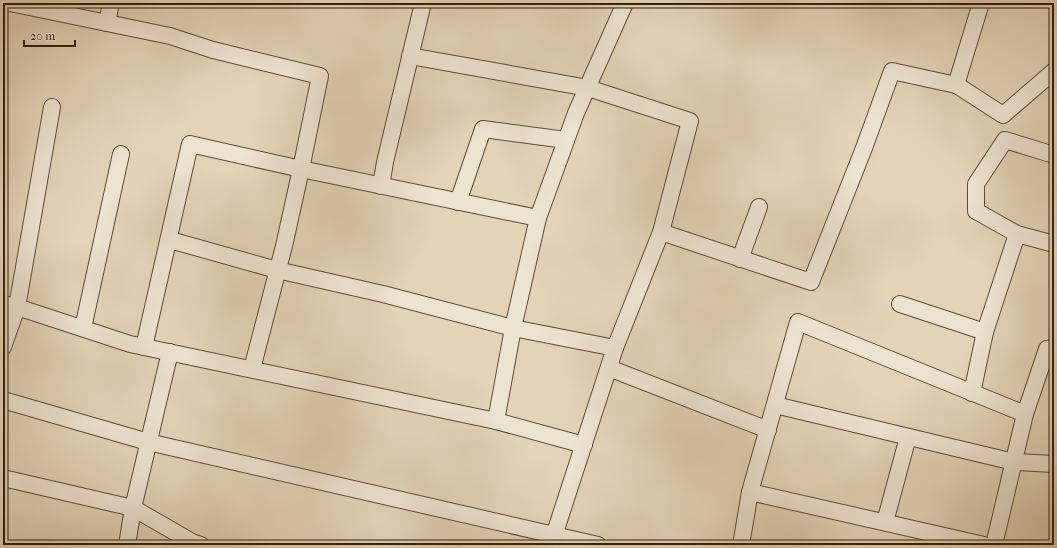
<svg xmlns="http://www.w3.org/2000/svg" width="1057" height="548" font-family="'IM FELL French Canon',serif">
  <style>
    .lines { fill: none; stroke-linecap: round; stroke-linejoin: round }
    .minor-casing { stroke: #5e4c36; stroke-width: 18 }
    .minor { stroke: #ede3d1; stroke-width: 16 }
  </style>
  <rect width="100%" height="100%" fill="#e3d4b8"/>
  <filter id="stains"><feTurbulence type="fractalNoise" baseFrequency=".005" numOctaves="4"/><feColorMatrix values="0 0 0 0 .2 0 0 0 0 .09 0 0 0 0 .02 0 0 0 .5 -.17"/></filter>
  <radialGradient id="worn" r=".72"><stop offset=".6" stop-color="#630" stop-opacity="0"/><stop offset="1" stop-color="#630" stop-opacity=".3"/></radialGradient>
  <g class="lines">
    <defs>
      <g id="minor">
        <polyline points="10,3 170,36 213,50 320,76 301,169 190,144 144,347"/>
        <polyline points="107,23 111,3"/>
        <polyline points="410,56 588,88 690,121 661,232 615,348"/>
        <polyline points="955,84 1003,115 1054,71"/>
        <polyline points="1054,155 1005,140 976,184 976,211 1017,234 1054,244"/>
        <polyline points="381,186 385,162 423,3"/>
        <polyline points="458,202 483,129 566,140"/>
        <polyline points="661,232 811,282 864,148 892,71 956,85 981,3"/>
        <polyline points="170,240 277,270 383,294 513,328 496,421 584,445"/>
        <polyline points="740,259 759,207"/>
        <polyline points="3,304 17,307 52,107"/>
        <polyline points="900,304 985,332"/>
        <polyline points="83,328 121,154"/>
        <polyline points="3,347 17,307 130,344 496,421"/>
        <polyline points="609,368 768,430"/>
        <polyline points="252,369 284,246 301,169 538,218"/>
        <polyline points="972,393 985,332 1017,234"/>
        <polyline points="3,400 148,442 598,545"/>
        <polyline points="775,405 1014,462 1054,464"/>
        <polyline points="1025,414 1047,349 1054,348"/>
        <polyline points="3,478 133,508 192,542 201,545"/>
        <polyline points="750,492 984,545"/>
        <polyline points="885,522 908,437"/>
        <polyline points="127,545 133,508 170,352"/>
        <polyline points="551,545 615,348 513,328 538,218 576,113 625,3"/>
        <polyline points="741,545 750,492 798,322 1025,414 994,545"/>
      </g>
    </defs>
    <!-- minor casing -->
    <use href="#minor" class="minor-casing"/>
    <!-- minor -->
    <use href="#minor" class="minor"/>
  </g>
  <!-- margin -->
  <rect width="1057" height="548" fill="none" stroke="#e3d4b8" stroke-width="16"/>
  <rect x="4" y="4" width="1049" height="540" fill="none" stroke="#311f0a" stroke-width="2"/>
  <rect x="8" y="8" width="1041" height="532" fill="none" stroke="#311f0a"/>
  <!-- scale -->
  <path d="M24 40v6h51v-6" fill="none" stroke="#311f0a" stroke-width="2"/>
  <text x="30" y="40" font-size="12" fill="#311f0a" stroke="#ede3d1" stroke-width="3" paint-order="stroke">20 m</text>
  <rect width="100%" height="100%" filter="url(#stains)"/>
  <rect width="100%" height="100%" fill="url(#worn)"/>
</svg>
